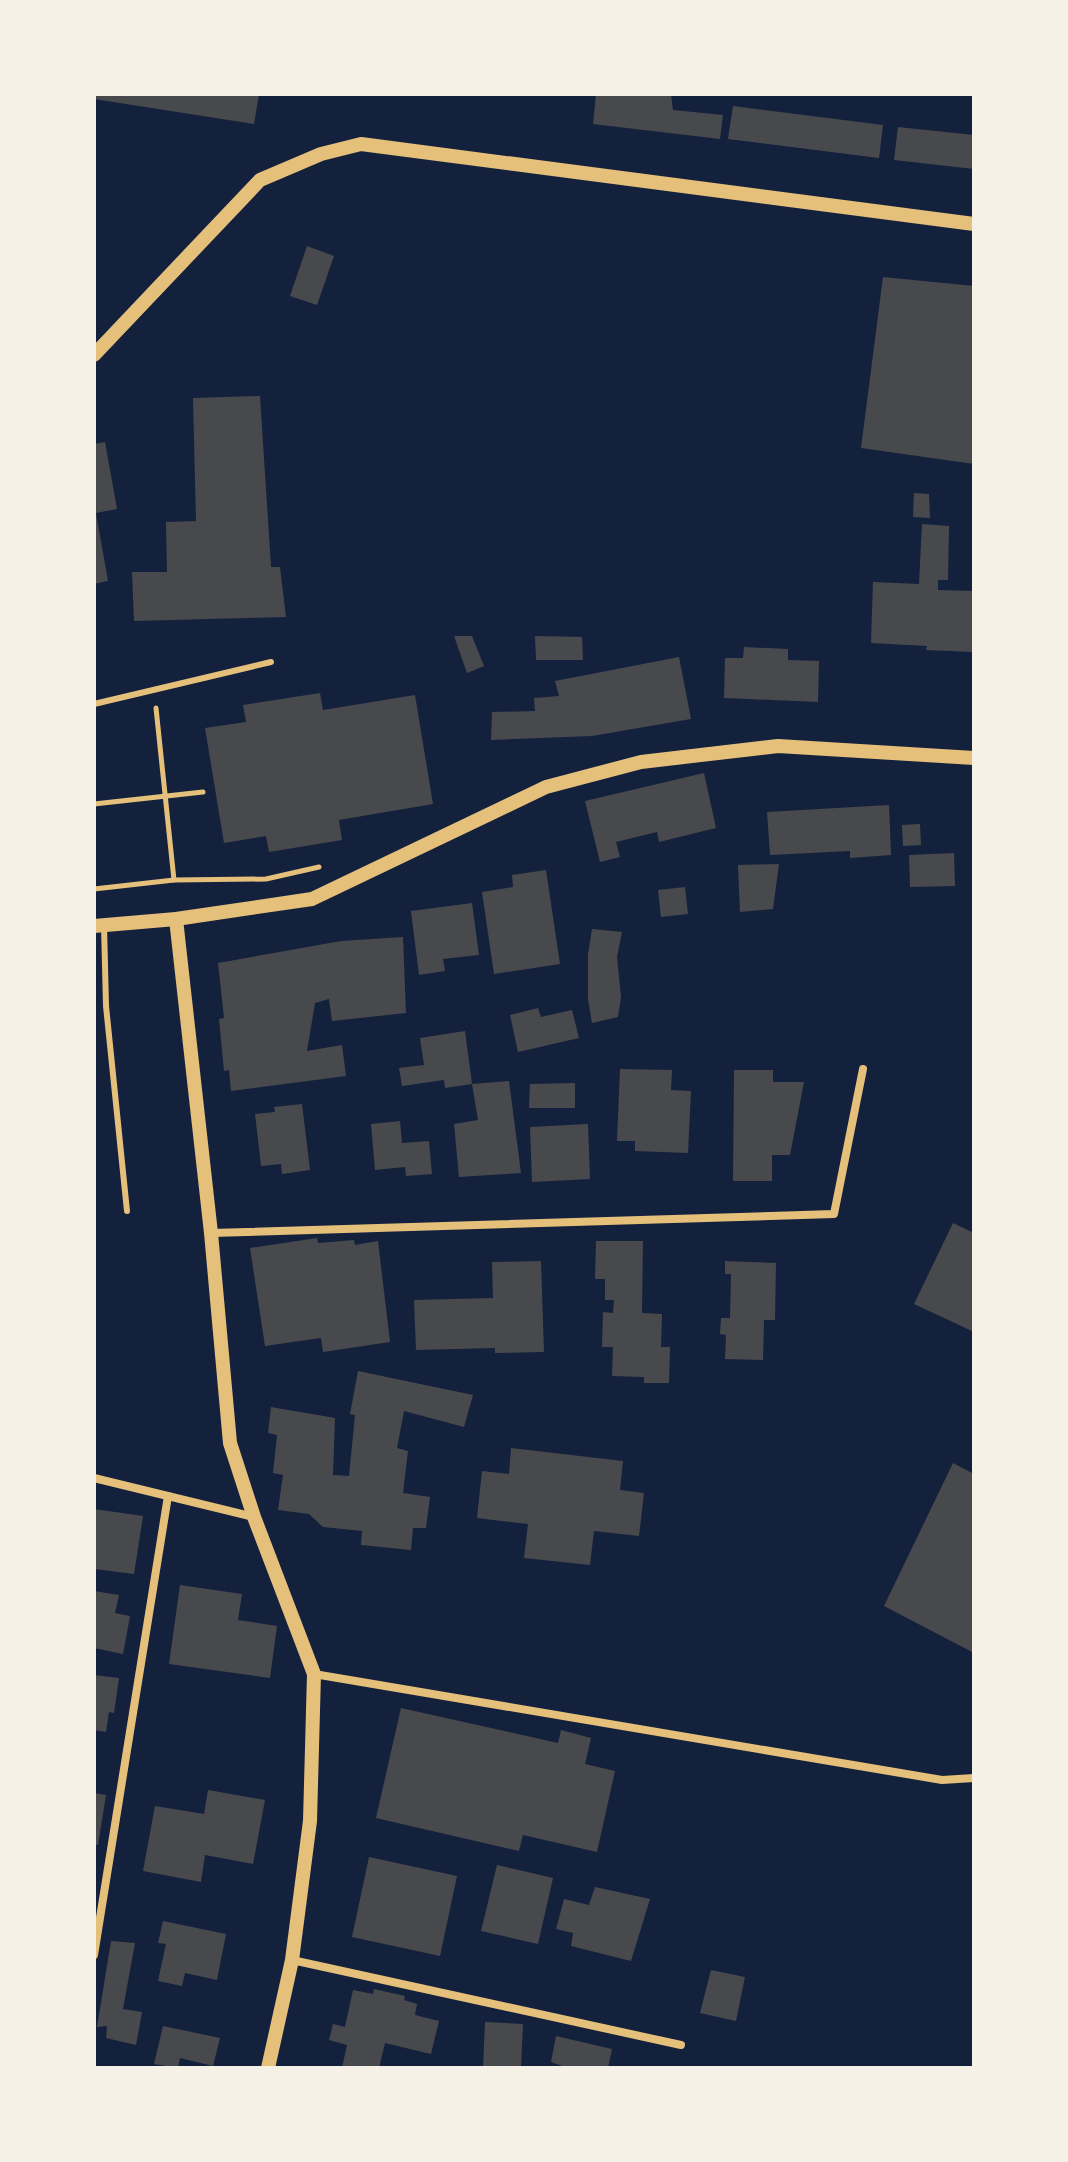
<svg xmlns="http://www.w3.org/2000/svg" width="1068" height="2162" font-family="Spectral,serif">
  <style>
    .building { fill: #48494c }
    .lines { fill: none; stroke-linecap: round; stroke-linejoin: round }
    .path { stroke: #e5c07b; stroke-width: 5 }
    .service { stroke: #e5c07b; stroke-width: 6 }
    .minor { stroke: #e5c07b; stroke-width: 8 }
    .tertiary { stroke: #e5c07b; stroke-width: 14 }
  </style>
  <rect width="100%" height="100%" fill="#14213d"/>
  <!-- building -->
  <g class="building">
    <polygon points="94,94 259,94 254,124 94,99"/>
    <polygon points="596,94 671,94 673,110 723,115 720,139 593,124"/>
    <polygon points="733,106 883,125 879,158 728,139"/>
    <polygon points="898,127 974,135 974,169 894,160"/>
    <polygon points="307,246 334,256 317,305 290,296"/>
    <polygon points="883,277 974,286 974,464 861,448"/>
    <polygon points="260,396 271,567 280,567 286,617 134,621 132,572 167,572 166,522 196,521 193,398"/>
    <polygon points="105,442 117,509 96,513 108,581 94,584 94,444"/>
    <polygon points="914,493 929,494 930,518 913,517"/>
    <polygon points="922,524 949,526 948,580 938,580 938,590 974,591 974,652 926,650 927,646 871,643 873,582 919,584"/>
    <polygon points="454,636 472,636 484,666 467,673"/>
    <polygon points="535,636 582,637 583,660 536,660"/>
    <polygon points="744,647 788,649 788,660 819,661 818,702 724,698 725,658 743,658"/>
    <polygon points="679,657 691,719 592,736 491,740 492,712 535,711 534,698 559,696 555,681"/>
    <polygon points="320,693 323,710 415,695 433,804 339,820 342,840 269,852 266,836 224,843 205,728 246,722 243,705"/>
    <polygon points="704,773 716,828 659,842 657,832 616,842 620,857 600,862 585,801"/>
    <polygon points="889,805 891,855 850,858 850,851 770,855 767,812"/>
    <polygon points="920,824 921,845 903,846 902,825"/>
    <polygon points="954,853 955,886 910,887 909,855"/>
    <polygon points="779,864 773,909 740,912 738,865"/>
    <polygon points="546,870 560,964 494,974 482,892 513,887 512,875"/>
    <polygon points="685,887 688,914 661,917 658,890"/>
    <polygon points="472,903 479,955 443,959 445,971 419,975 411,911"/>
    <polygon points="592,929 622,932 617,957 621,997 618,1017 592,1023 588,999 588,954"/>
    <polygon points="403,937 406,1013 332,1021 329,999 315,1003 307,1051 342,1045 346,1076 231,1091 229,1070 224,1071 219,1019 224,1018 218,963 341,941"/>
    <polygon points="538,1008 541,1017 572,1010 579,1038 518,1052 510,1015"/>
    <polygon points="465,1031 472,1084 445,1088 444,1080 402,1086 399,1068 424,1065 420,1038"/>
    <polygon points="620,1069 672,1070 671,1090 691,1091 688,1153 635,1151 635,1141 617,1141"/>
    <polygon points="734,1070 773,1070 773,1082 804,1082 790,1155 772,1155 772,1181 733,1181"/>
    <polygon points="509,1081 521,1173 459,1177 454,1124 478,1120 472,1084"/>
    <polygon points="575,1083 575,1108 529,1108 530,1084"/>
    <polygon points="302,1104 310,1170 282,1174 281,1164 261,1166 255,1114 275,1112 274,1107"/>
    <polygon points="400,1121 402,1143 429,1141 432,1174 406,1176 405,1167 375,1170 371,1124"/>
    <polygon points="588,1124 590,1179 532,1182 530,1127"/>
    <polygon points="953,1223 974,1233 974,1332 914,1304"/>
    <polygon points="317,1238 318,1243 354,1240 355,1245 378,1241 390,1342 323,1352 321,1338 265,1346 250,1248"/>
    <polygon points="596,1241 643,1241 642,1313 662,1314 661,1347 670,1347 669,1383 644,1383 644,1377 612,1376 613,1347 602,1347 603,1312 613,1313 614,1300 605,1300 605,1279 595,1279"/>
    <polygon points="541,1261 544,1352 495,1353 495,1348 416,1350 414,1300 493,1298 492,1262"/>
    <polygon points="725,1261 776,1263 775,1320 764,1320 763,1360 725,1359 726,1335 720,1334 721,1318 730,1318 731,1274 725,1274"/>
    <polygon points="358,1371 473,1395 464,1427 404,1411 397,1448 408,1451 403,1493 430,1497 426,1528 413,1528 411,1550 361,1545 362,1531 323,1527 309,1514 278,1510 283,1475 273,1473 277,1435 268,1433 271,1407 335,1418 333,1475 349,1476 355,1415 350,1414"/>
    <polygon points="511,1448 623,1461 620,1490 644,1493 639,1536 594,1531 590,1565 524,1558 528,1524 477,1518 482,1471 509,1474"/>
    <polygon points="953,1463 974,1474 974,1653 884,1606"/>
    <polygon points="94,1509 143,1516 134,1574 94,1569"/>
    <polygon points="180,1585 242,1594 238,1620 277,1626 270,1678 169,1664"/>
    <polygon points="94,1591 119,1595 115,1613 130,1616 123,1654 94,1648"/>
    <polygon points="94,1675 119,1678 114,1713 109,1712 106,1732 94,1730"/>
    <polygon points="401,1708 558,1743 561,1730 591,1738 585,1764 615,1771 597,1852 523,1835 519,1851 376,1818"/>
    <polygon points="208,1790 265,1800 253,1864 205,1855 201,1882 143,1871 155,1806 204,1814"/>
    <polygon points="94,1793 106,1795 98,1845 94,1844"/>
    <polygon points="369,1857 457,1876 440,1956 352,1937"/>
    <polygon points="497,1865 553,1878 538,1944 481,1931"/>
    <polygon points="595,1887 650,1899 631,1961 571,1946 573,1933 556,1929 564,1899 589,1905"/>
    <polygon points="163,1921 226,1934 217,1980 185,1973 182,1986 158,1981 166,1944 158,1943"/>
    <polygon points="111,1941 135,1943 123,2009 142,2012 136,2045 106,2038 107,2026 97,2027"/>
    <polygon points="711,1970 745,1977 736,2021 700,2013"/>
    <polygon points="374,1989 405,1996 404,2000 417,2004 415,2015 439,2021 431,2054 385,2043 379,2068 342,2068 347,2045 329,2040 333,2024 345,2027 353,1990 373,1994"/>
    <polygon points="485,2022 523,2024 521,2068 483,2068"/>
    <polygon points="163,2026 220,2038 213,2066 180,2058 178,2068 154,2064"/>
    <polygon points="556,2036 612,2049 608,2068 568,2068 551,2062"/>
  </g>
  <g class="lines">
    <!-- path -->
    <g class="path">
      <polyline points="156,708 174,880"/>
      <polyline points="94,804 203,792"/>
      <polyline points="94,889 174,880 266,879 319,867"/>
    </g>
    <!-- service -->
    <g class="service">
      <polyline points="94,704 271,662"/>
      <polyline points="104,925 106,1006 127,1211"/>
    </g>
    <!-- minor -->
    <g class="minor">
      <polyline points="211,1233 834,1214 863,1069"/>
      <polyline points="94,1478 254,1517"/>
      <polyline points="314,1674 942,1780 974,1778"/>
      <polyline points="94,1955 168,1496"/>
      <polyline points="292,1960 681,2045"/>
    </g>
    <!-- tertiary -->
    <g class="tertiary">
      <polyline points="94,355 260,180 321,154 361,144 974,224"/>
      <polyline points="176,919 211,1233 230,1443 254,1517 314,1674 310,1821 292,1960 268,2068"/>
      <polyline points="94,926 176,919 312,899 546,787 641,762 778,746 974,758"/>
    </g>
  </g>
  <!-- border -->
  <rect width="1068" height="2162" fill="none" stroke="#f6f1e7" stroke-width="192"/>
</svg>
